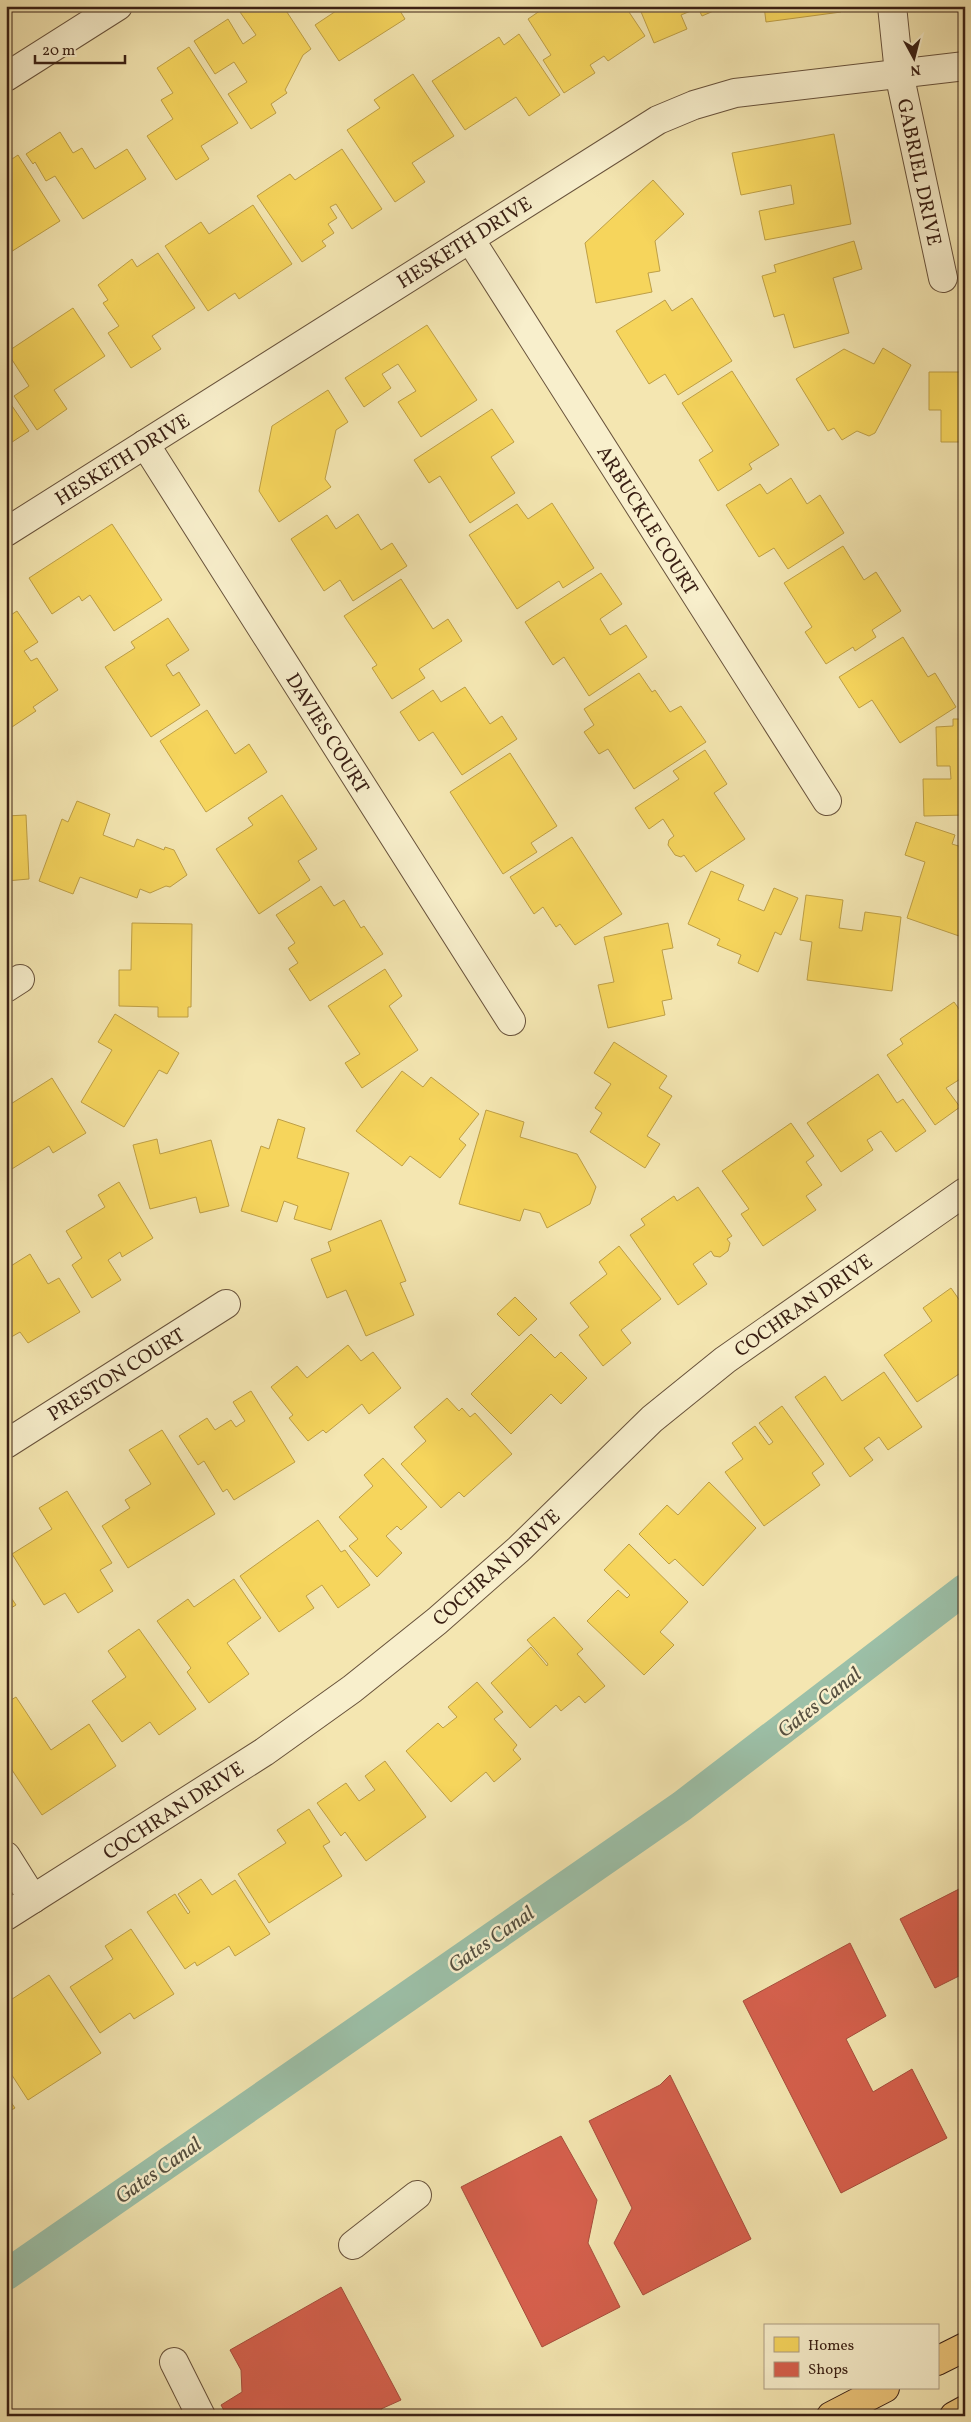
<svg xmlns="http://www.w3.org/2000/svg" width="971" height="2422" font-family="Vollkorn,serif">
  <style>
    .homes { fill: #f6d55c; stroke: #be9f46 }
    .shops { fill: #d6604d; stroke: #a74d3c }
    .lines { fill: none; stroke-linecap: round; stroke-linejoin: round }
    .canal { stroke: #9cc0a8; stroke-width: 31 }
    .minor-casing { stroke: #68523b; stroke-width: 30 }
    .major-casing { stroke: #3a2014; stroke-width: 30 }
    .minor { stroke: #f8efcc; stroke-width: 28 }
    .major { stroke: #eac378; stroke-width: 28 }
    .labels { text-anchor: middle; stroke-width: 5; stroke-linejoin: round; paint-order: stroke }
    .street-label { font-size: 20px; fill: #3a2014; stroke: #f8efcc }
    .water-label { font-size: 21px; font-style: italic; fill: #575040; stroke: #f8efcc }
  </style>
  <rect width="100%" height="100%" fill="#f4e6b1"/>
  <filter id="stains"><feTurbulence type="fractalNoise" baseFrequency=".004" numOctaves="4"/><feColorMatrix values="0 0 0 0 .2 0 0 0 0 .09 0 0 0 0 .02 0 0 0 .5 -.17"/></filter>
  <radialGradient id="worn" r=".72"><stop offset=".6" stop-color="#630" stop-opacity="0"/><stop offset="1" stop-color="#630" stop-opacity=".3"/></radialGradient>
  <!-- homes -->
  <g class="homes">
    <polygon points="249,6 283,6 311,49 303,55 285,90 287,93 271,104 276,113 251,129 228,94 247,82 234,62 215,74 194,41 228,19 243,44 256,35 240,12"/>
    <polygon points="338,6 397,6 405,19 339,61 315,25 339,9"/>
    <polygon points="547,6 625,6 645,36 608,61 604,56 590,65 595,73 564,93 543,60 551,55 528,19"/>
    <polygon points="725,6 702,16 698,8 681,15 687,29 654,43 639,7"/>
    <polygon points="764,6 840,6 841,12 766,22"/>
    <polygon points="519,34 560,95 529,116 516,97 465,130 432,81 499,37 504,45"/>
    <polygon points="189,47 238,123 201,146 209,159 176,180 147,136 173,119 161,100 173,93 157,68"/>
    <polygon points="413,74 454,136 412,163 425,182 395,202 347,130 380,108 374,100"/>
    <polygon points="60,132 73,153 82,148 95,169 127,149 146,179 83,219 55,176 46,181 35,162 33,164 26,154"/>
    <polygon points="834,134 851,224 765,240 759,211 794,204 791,185 741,195 732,153"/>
    <polygon points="342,149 382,209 352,229 336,204 330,207 337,218 328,224 334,233 322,241 326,246 302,262 257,196 290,174 295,180"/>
    <polygon points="18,155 60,221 6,255 6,163"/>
    <polygon points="653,180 684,214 655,241 660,271 648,273 652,292 596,303 585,243"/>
    <polygon points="253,205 292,264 239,299 235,293 208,311 165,246 201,222 209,234"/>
    <polygon points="854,241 862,269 833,278 849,333 794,348 784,314 774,317 762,276 776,272 774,265"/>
    <polygon points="158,253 195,308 152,336 161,349 131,368 108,333 119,326 103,303 108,300 98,285 132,259 137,267"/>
    <polygon points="692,298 732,361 678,395 665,374 649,384 616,331 665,300 672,311"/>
    <polygon points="73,308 105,356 54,390 67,409 37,430 14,396 29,386 7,352"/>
    <polygon points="427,325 477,400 421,437 398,402 416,391 398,364 382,374 391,388 364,407 345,378"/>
    <polygon points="883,348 911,365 875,433 869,436 857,431 842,440 834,428 828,431 796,379 844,349 874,364"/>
    <polygon points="732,371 779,445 749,464 752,469 718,491 699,460 713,451 682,403"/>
    <polygon points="929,372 963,372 965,442 941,442 941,410 929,410"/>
    <polygon points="328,390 348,422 336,430 325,479 331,487 279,522 259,491 272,426"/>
    <polygon points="6,397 29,431 6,446"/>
    <polygon points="492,409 514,442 491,457 515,493 470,523 440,476 429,483 414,460"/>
    <polygon points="791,478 807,504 820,495 844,533 788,569 774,548 759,557 726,505 760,484 767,494"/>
    <polygon points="552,503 594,568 563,588 559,581 517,609 469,535 517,504 528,519"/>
    <polygon points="358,514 381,550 392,543 407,566 353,601 340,580 324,591 291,539 327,515 336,529"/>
    <polygon points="112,524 162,600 114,631 90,595 82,601 79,596 52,614 29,578"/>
    <polygon points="843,546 864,580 876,572 901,611 872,630 876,637 855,651 853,647 826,664 805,632 812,627 784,583"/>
    <polygon points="601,573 622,604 600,619 610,635 626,625 647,657 589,696 564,657 553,665 525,622"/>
    <polygon points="401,579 433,629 448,619 462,641 419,669 425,678 392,699 372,668 377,665 344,616"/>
    <polygon points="17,611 38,642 24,651 31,661 37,658 58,690 33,707 36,711 6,731 6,618"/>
    <polygon points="168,618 189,650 166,665 173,676 179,672 200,705 151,737 105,667 135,648 131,642"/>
    <polygon points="903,637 928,677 935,673 956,707 900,743 872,700 859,708 839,677"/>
    <polygon points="639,673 652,692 655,690 670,712 681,706 706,742 634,789 608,749 599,754 584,732 594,725 584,709"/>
    <polygon points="465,687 490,724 502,716 517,739 462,775 433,732 419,741 400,712 433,690 441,702"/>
    <polygon points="207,710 235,754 249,744 267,772 206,812 160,741"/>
    <polygon points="953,719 965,719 965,815 924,816 923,779 951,779 950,766 937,766 936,727 953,726"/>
    <polygon points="705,750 727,784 714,793 745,839 696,872 684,855 681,857 675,855 668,845 669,840 674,836 663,819 649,829 635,808 679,779 673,771"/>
    <polygon points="510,753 557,826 531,843 537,852 503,874 450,792"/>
    <polygon points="282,795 317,849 298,861 310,880 259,914 216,849 253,825 248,818"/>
    <polygon points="77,801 110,814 103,835 134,847 137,839 164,850 165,847 174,850 187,875 170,887 166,886 150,893 140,889 137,898 80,877 73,894 39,881 62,819 68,822"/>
    <polygon points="26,815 29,879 6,881 6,816"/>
    <polygon points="916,822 955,835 952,844 965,848 965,930 962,937 907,918 925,862 905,855"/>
    <polygon points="572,837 622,914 575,945 560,924 556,927 543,907 534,914 510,877"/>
    <polygon points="711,871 744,885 738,900 764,911 774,888 798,898 781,935 775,932 758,972 738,963 741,955 717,945 720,939 688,924"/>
    <polygon points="321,886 334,906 344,900 361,928 364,926 383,954 310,1001 289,969 298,963 288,948 295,943 276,915"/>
    <polygon points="806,895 843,900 839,928 862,931 865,912 901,917 892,991 807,980 812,942 800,940"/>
    <polygon points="132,923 192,924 191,1007 188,1007 188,1017 158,1017 158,1007 119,1006 119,970 131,970"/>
    <polygon points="668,923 673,948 662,950 672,999 662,1001 665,1015 608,1028 598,985 614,982 604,937"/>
    <polygon points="385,969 402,996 389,1006 418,1050 362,1088 345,1063 360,1054 328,1006"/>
    <polygon points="954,1002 965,1017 965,1076 946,1088 960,1107 935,1125 887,1055 903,1044 900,1039"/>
    <polygon points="115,1014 179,1053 167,1074 159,1070 124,1127 81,1102 112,1050 98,1042"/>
    <polygon points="614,1042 667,1076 659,1088 672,1096 647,1136 660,1144 645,1168 590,1132 602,1113 595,1108 611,1084 594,1073"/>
    <polygon points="402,1071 423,1087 431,1077 479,1114 459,1139 466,1145 440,1178 410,1156 402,1166 356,1131"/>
    <polygon points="878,1074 897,1103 903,1099 926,1131 896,1152 881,1131 867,1140 873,1150 841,1172 807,1123"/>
    <polygon points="52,1078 86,1133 53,1153 49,1146 7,1172 6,1107"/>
    <polygon points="486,1110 524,1122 520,1137 577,1154 596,1187 590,1204 547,1228 540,1213 524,1209 520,1221 459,1204"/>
    <polygon points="278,1119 305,1128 297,1158 349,1173 331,1230 294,1219 298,1206 284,1201 277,1222 241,1211 261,1146 269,1149"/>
    <polygon points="791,1123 814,1156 806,1162 822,1185 806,1196 816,1210 763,1246 741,1214 749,1209 722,1171"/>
    <polygon points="157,1139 160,1154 211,1140 229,1206 200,1213 196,1197 150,1209 133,1145"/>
    <polygon points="119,1182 153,1238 122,1257 120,1252 108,1260 121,1280 92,1298 72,1265 82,1258 66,1231 105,1207 98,1195"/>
    <polygon points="698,1187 732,1236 727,1239 730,1243 728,1251 720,1257 714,1256 711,1251 693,1264 707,1284 678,1305 630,1235 645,1225 641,1219 674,1196 677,1201"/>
    <polygon points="381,1220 406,1281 400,1283 414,1315 366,1336 346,1290 327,1298 311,1259 331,1251 328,1242"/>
    <polygon points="619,1246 661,1299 621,1330 631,1343 603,1366 579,1335 589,1327 570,1303 607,1274 599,1262"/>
    <polygon points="30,1254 48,1284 59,1278 80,1312 28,1343 20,1332 6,1340 6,1269"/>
    <polygon points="951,1288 965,1308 965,1370 917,1402 884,1355 932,1321 923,1308"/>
    <polygon points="515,1297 537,1319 519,1336 497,1314"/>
    <polygon points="531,1334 555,1358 561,1352 587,1378 561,1404 551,1394 511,1434 471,1394"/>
    <polygon points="348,1345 361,1361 373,1352 401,1388 369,1414 362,1404 326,1433 323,1430 308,1441 289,1418 293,1415 271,1387 297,1366 307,1378"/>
    <polygon points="884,1372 922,1427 888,1450 879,1437 864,1448 873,1460 850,1477 795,1397 825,1376 842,1401"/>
    <polygon points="251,1391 295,1462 234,1500 227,1489 223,1492 204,1461 198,1465 179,1436 207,1418 215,1430 231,1420 236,1427 245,1421 233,1402"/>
    <polygon points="447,1398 459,1411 462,1408 470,1417 475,1413 512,1454 464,1497 459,1492 441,1508 401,1464 426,1441 414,1427"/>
    <polygon points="782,1406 824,1464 812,1473 820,1485 764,1526 725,1472 743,1459 732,1443 755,1426 769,1445 773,1442 759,1423"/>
    <polygon points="162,1430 215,1514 128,1568 102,1526 130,1508 125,1500 151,1484 129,1450"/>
    <polygon points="383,1458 427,1507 401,1530 397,1526 386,1536 402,1553 377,1577 349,1546 358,1539 339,1517 373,1486 364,1475"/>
    <polygon points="709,1482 756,1528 703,1586 675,1559 669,1564 639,1534 667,1505 678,1515"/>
    <polygon points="67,1491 112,1563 100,1570 113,1591 78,1613 65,1593 44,1605 12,1554 52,1529 39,1508"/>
    <polygon points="318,1520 341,1552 345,1550 370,1585 338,1608 322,1585 306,1596 314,1608 279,1632 240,1576"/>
    <polygon points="629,1544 688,1602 660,1632 674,1645 644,1675 587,1621 618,1590 627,1598 630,1595 604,1570"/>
    <polygon points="234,1579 261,1618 227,1643 249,1674 209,1703 187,1672 191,1668 157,1621 188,1599 194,1607"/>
    <polygon points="6,1590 16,1605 6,1611"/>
    <polygon points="554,1617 583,1649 577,1654 605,1686 585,1703 579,1696 561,1711 556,1705 530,1728 491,1683 531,1647 547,1666 548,1664 527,1640"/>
    <polygon points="139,1629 196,1709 159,1735 150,1722 122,1742 92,1701 126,1677 108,1651"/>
    <polygon points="477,1682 503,1712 494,1719 517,1745 513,1750 521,1759 494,1782 486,1772 451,1802 406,1751 438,1723 443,1728 457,1717 448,1707"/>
    <polygon points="16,1697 51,1750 89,1724 116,1766 42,1815 6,1761 6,1703"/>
    <polygon points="385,1761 426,1817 366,1861 345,1832 341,1836 317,1803 346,1783 359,1801 375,1790 365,1776"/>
    <polygon points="309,1809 330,1842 323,1846 342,1876 269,1923 238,1874 286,1843 277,1830"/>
    <polygon points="201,1879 212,1895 235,1880 270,1934 235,1956 229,1946 197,1966 195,1962 185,1969 147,1912 175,1894 188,1914 190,1912 178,1894"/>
    <polygon points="131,1929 174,1994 134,2019 130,2013 100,2033 70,1987 113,1959 105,1946"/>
    <polygon points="49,1975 101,2053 28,2100 6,2066 6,2003"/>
    <polygon points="6,2095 15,2108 6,2113"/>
  </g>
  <!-- shops -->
  <g class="shops">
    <polygon points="965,1886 965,1973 935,1988 900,1919"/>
    <polygon points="850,1943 886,2016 846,2039 873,2092 912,2069 947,2138 841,2193 743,2001"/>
    <polygon points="670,2075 751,2239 643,2295 614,2243 632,2208 589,2121 660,2085"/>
    <polygon points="561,2136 597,2200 588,2243 620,2307 542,2347 461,2187"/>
    <polygon points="341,2287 401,2400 381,2409 384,2416 227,2416 221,2405 242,2392 241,2370 230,2350"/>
  </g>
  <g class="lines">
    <!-- canal -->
    <polyline class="canal" points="6,2275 682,1806 965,1589"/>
    <defs>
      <g id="minor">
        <polyline points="892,6 899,73 943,278"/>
        <polyline points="6,77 118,6"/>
        <polyline points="470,239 827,801"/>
        <polyline points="145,444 511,1021"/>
        <polyline points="6,532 658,120 694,105 735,93 965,66"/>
        <polyline points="6,988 20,979"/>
        <polyline points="6,1444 226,1304"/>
        <polyline points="6,1856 33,1899"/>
        <polyline points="6,1916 264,1752 352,1689 437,1621 519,1549 652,1419 725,1360 965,1192"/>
        <polyline points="353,2245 417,2195"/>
        <polyline points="174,2362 201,2416"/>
      </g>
      <g id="major">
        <polyline points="937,2361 965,2347"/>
        <polyline points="831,2416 885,2388"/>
        <polyline points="954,2416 965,2410"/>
      </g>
    </defs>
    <!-- minor casing -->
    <use href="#minor" class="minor-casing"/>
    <!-- major casing -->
    <use href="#major" class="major-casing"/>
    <!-- minor -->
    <use href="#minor" class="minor"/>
    <!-- major -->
    <use href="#major" class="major"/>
  </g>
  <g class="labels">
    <!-- street labels -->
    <g class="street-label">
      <text transform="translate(920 172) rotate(78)" y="7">GABRIEL DRIVE</text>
      <text transform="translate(464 242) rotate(-32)" y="7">HESKETH DRIVE</text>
      <text transform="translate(122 459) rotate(-32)" y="7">HESKETH DRIVE</text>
      <text transform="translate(648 520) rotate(58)" y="7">ARBUCKLE COURT</text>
      <text transform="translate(328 733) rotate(58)" y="7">DAVIES COURT</text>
      <text transform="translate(803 1305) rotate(-35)" y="7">COCHRAN DRIVE</text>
      <text transform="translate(116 1374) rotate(-32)" y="7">PRESTON COURT</text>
      <text transform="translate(496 1567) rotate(-42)" y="7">COCHRAN DRIVE</text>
      <text transform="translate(173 1810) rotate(-33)" y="7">COCHRAN DRIVE</text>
    </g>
    <!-- water labels -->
    <g class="water-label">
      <text transform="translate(819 1702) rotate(-38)" y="7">Gates Canal</text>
      <text transform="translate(491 1939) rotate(-35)" y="7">Gates Canal</text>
      <text transform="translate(158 2170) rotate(-35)" y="7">Gates Canal</text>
    </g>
  </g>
  <!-- margin -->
  <rect width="971" height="2422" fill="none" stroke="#f4e6b1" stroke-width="25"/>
  <rect x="8" y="8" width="956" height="2407" fill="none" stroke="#3a2014" stroke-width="2.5"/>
  <rect x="12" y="12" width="946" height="2397" fill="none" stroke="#3a2014"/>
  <!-- legend -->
  <rect x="764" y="2324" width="175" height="65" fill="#f8efcc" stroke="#ac9c82"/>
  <rect x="774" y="2337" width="25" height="15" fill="#f6d55c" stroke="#ac9c82"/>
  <text x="808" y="2350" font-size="15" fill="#3a2014">Homes</text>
  <rect x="774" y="2362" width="25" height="15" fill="#d6604d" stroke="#ac9c82"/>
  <text x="808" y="2374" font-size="15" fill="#3a2014">Shops</text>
  <!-- north arrow -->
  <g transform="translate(914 58) rotate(173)" stroke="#f8efcc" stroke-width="4" paint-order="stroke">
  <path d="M0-4L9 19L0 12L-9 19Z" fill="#3a2014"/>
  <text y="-8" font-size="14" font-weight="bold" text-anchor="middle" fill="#3a2014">N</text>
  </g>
  <!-- scale -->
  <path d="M35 55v8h90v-8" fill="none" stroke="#3a2014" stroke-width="2.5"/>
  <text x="42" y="55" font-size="15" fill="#3a2014" stroke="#f8efcc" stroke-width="4" paint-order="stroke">20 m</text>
  <rect width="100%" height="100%" filter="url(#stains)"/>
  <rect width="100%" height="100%" fill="url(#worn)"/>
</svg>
